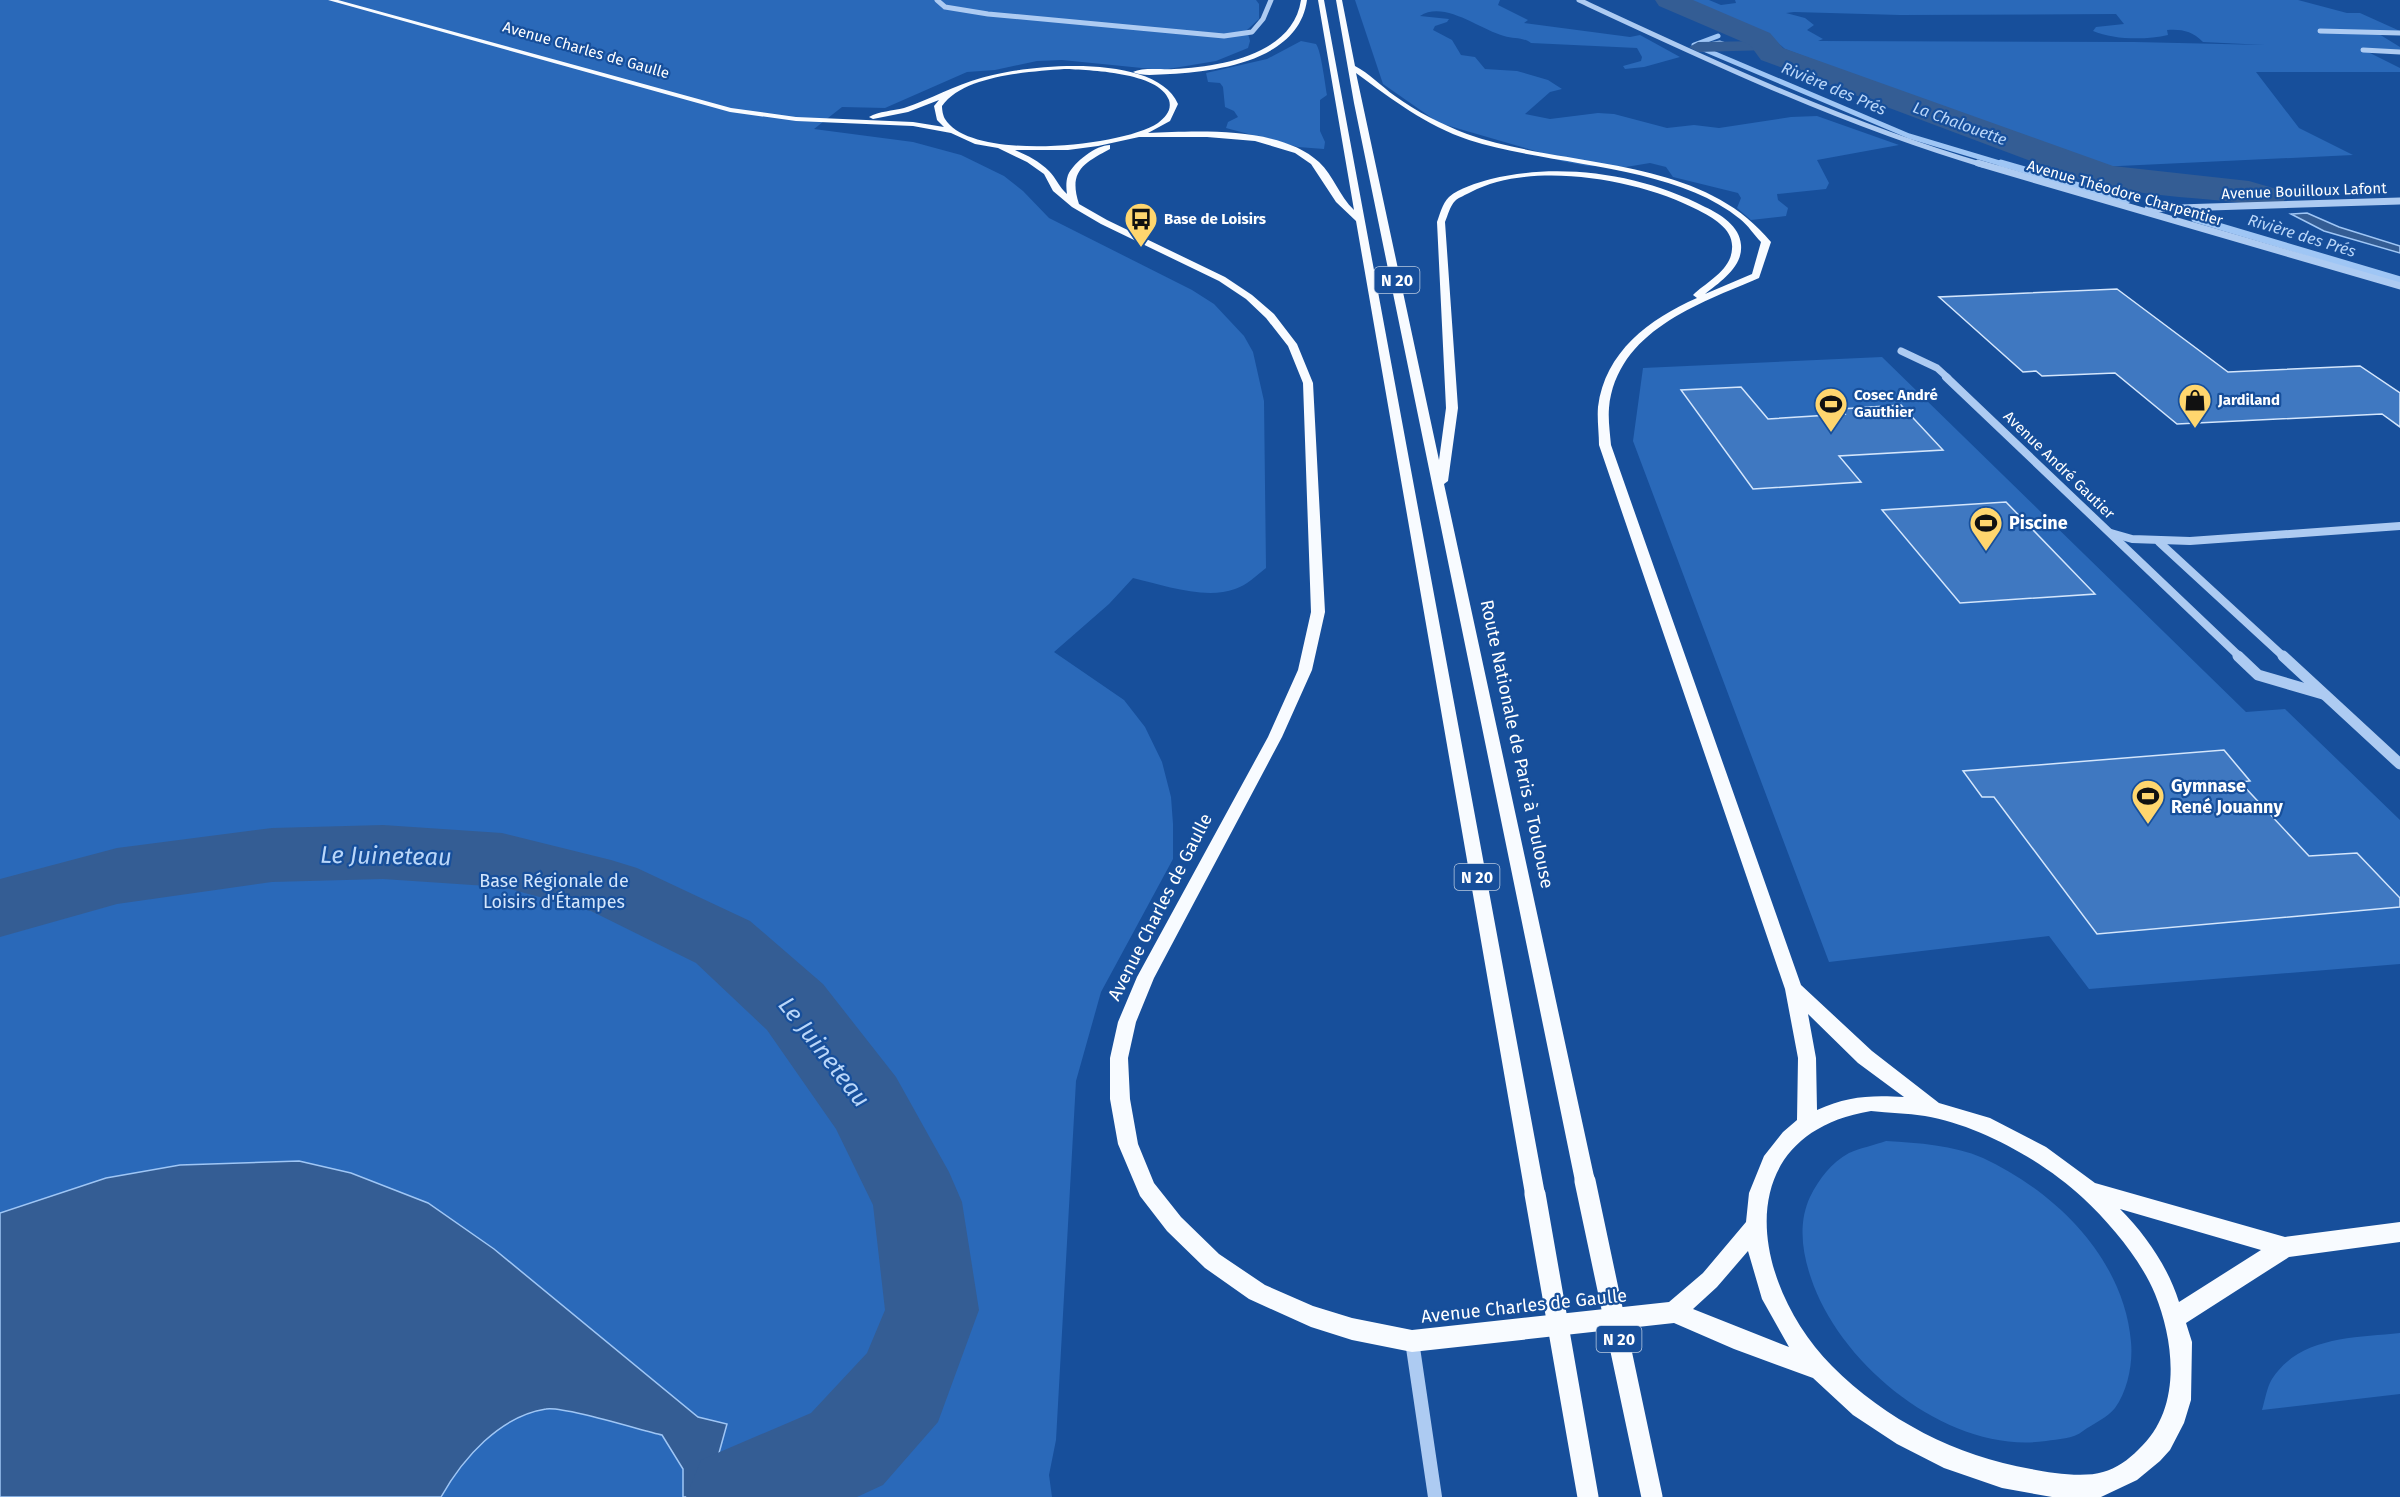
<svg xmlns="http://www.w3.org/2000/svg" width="2400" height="1497" font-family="'Fira Sans',sans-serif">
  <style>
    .green { fill: #2a69b9; fill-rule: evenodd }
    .water { fill: #345d94; stroke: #9fc6f5; stroke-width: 1.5 }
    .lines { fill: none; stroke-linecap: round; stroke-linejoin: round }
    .stream-far1 { stroke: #9fc6f5; stroke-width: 5 }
    .stream { stroke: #9fc6f5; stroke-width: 7 }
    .canal { fill: #345d94; fill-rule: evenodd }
    .river { fill: #345d94; fill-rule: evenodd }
    .building { fill: #3f78c1; stroke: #d4e6fc; stroke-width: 1.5 }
    .minor-far4 { stroke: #adcbf2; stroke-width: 5 }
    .minor-far3 { stroke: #adcbf2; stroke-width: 7 }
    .minor-far2 { stroke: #adcbf2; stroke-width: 8 }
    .minor-far1 { stroke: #adcbf2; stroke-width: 11 }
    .minor { stroke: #adcbf2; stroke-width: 14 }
    .major { fill: #f8fbff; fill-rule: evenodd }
    .major-bridge { stroke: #f8fbff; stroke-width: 21 }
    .labels { text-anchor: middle; stroke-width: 4.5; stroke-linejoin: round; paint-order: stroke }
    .far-street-label { font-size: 15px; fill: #fff; stroke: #174f9b }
    .far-poi-label { font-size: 15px; font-weight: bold; fill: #fff; stroke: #174f9b; text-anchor: start }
    .far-water-label { font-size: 16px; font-style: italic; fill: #b9d6f9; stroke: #174f9b }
    .shield { fill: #174f9b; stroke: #b9cae1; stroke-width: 1.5 }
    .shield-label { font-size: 16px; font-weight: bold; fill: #fff }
    .poi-label { font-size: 18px; font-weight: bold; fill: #fff; stroke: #174f9b; text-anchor: start }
    .street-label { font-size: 18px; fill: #fff; stroke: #174f9b }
    .park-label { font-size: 18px; fill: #d4e6fc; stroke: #174f9b }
    .near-water-label { font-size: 24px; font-style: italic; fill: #b9d6f9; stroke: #174f9b }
  </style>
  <rect width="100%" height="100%" fill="#174f9b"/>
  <!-- green -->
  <g class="green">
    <path d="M0,0H1256L1259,4V19L1247,30L1250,41L1248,48L1216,61L1162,70L1062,60L1037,61L995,70L967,72L885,108L842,107L814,129L913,142L961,155L1004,176L1023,191L1049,218L1192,290L1214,304L1244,336L1253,352L1264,401L1266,568C1256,576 1247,585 1235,589C1205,600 1163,585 1133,578L1109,604L1054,652L1124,700L1145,727L1162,762L1171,797L1173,824V859L1101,992L1076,1081L1056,1440L1049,1475L1052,1497H0Z"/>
    <path d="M1355,0H1500L1498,5L1528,20L1524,23L1630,37L1640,35L1680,57L1644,67L1625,69L1623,66L1641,61L1642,57L1637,48L1531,43C1523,37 1513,39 1504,36C1479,29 1444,0 1420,16L1449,19L1447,22L1435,26L1433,30L1452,40L1461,55L1475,57L1485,69L1517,71L1548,80L1562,89L1550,92L1525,114L1550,119L1598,113L1614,114L1667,128L1694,125L1719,128L1791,117L1817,116L1899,145L1817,160L1829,183L1826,189L1777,194L1778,200L1788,208L1786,216L1751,220L1737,208L1741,198L1738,193L1673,177L1666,167L1650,163L1626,167L1588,166L1561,161L1539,152L1439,123L1383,84Z"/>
    <path d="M1681,0H1709L1721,5L1736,3L1735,0H2298L2347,13H2360L2400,31H2374L2400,47V50L2362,49L2400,68V72H2256L2299,128L2353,155L2098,167L1785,49C1754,21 1709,19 1671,8L1669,5L1687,3ZM1794,12L1900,15L2116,14L2124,24L2096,27L2093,31C2114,40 2146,40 2168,35L2167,30C2182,29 2192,31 2203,42L2265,45L2135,42L1818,41L1823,39L1807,30L1814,25L1805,18L1786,13Z"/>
    <path d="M1301,41L1316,44C1321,50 1325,84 1327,95L1320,100V131L1325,142L1324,149L1298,147L1226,128L1228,122L1238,117L1234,111L1225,107L1223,87L1220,83L1208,82L1206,73L1267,59Z"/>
    <polygon points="1882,357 2246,712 2285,709 2400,820 2400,964 2089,989 2049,936 1829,962 1633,441 1643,368"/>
    <path d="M1886,1141C1919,1143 1953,1145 1983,1158C2056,1192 2124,1259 2131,1342C2133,1363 2128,1390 2115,1408C2108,1417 2093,1424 2083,1431C2073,1439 2058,1439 2046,1441C1950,1455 1840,1366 1811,1278C1802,1252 1798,1223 1810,1197C1819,1179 1831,1163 1849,1153C1860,1148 1875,1145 1886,1141Z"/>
    <path d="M2400,1333V1394L2262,1410C2265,1400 2267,1387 2272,1379C2300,1336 2354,1338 2400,1333Z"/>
  </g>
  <!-- water -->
  <g class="water">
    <polygon points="2307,213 2339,227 2400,246 2400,253 2324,231 2291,214"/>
    <path d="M299,1161L351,1173L428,1203L494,1249L698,1417L727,1424L711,1482L717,1497H683V1469L662,1435C640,1430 563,1406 546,1409C500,1416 463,1458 441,1497H0V1213L106,1178L180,1165Z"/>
  </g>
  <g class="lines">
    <!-- stream-far1 -->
    <g class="stream-far1">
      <polyline points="1718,36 1694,45 1909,136 2006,165"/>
      <polyline points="1709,45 1720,43 1732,47 1764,46"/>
    </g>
    <!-- stream -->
    <g class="stream">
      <polyline points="2001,163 2127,200"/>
      <polyline points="2195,219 2400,280"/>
    </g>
    <!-- canal -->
    <polygon class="canal" points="1764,41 1770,42 1773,46 1770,50 1698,52 1689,47 1698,42"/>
    <!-- river -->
    <g class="river">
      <path d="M1655,0H1693L1770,33L1783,48L2113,166L2249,181L2280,190L2286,198L2280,206C2263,210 2252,204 2235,202C2185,197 2135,195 2087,182L1761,60L1750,45L1659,6Z"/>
      <polygon points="383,825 502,833 611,860 637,868 750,921 823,984 896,1077 949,1172 962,1202 979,1310 938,1422 883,1485 857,1497 686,1497 701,1460 811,1413 867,1353 885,1310 873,1205 836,1129 767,1030 696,963 591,911 502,887 383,879 272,882 117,904 0,937 0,879 117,848 272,828"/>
    </g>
  </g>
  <!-- building -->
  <g class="building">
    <polygon points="2117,289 2228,372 2360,366 2400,393 2400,427 2382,414 2177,424 2115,373 2042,376 2036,371 2023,372 1939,297"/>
    <polygon points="1741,387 1768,419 1845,414 1841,409 1901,405 1943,450 1839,456 1861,482 1753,489 1681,390"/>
    <polygon points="2006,502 2095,594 1960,603 1882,510"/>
    <polygon points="2224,750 2250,781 2240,782 2309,856 2357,853 2400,898 2400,907 2097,934 1994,797 1982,797 1963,771"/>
  </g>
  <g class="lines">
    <!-- minor-far4 -->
    <g class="minor-far4">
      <polyline points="937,0 945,7 988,14 1224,36 1252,32 1263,19 1271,0"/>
      <path d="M1579,0C1710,61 1844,124 1983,165"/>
      <polyline points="2320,31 2400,33"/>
      <polyline points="2363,50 2400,52"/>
    </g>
    <!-- minor-far3 -->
    <g class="minor-far3">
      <polyline points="1978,163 2400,286"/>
      <polyline points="2148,209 2400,201"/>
      <polyline points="1901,351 1937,368 1948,378"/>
    </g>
    <!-- minor-far2 -->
    <g class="minor-far2">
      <polyline points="1946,377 2240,657"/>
      <polyline points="2111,533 2132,539 2190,541 2400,526"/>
      <polyline points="2159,542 2284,657"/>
    </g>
    <!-- minor-far1 -->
    <g class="minor-far1">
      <polyline points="2238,656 2258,675 2323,694"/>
      <polyline points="2283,656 2400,764"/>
    </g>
    <!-- minor -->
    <polyline class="minor" points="1412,1341 1435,1497"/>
    <!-- major -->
    <g class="major">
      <path d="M328,0H338L731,108L796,117L913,122L944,127L937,120L934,106L939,100L908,112L873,119L869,117C879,111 893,111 904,108C931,99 955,85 981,78C1026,64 1156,52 1178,104L1170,121L1148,133C1198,131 1280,126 1319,162C1334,176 1339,196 1354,210L1318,0H1324L1545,1194L1542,1201L1535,1203L1528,1201L1525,1194L1356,221L1336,202L1311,164L1295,153L1255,141L1207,137H1139L1098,146L1068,150H1015C1027,155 1039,161 1049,171C1056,178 1059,187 1067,194C1066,187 1066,181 1068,175C1074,162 1096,145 1110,145V149C1084,163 1068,171 1079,204L1107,220L1225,277L1252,295L1274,314L1297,344L1313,383L1325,612L1312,670L1282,737L1154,978L1136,1022L1128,1058L1130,1099L1138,1144L1154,1183L1181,1217L1219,1254L1265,1285L1313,1306L1352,1318L1412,1330L1669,1302L1703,1273L1746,1222L1749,1193L1764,1156L1783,1132L1797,1120L1798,1058L1785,989L1599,445C1599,433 1597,419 1598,407C1605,352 1649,319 1697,298L1693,295L1695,293C1709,281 1731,269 1732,249C1734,229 1713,218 1698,210C1639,179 1532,160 1471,192C1466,195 1459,197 1455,201C1450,206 1448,215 1445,222L1458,408L1448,481L1444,484L1595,1181L1592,1188L1585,1190L1578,1188L1575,1181L1354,103L1336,0H1342L1355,66C1369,73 1381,86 1395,96C1417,112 1441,124 1467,134C1565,169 1700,154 1771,242L1759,278C1698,304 1617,331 1609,408C1608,420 1610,433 1611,445L1801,985L1872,1051L1939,1103L1990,1118L2046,1147L2095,1183L2285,1237L2400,1222V1242L2289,1257L2186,1323L2192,1342L2191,1400L2184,1423L2170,1450L2160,1461L2137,1480L2101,1497H2052L2002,1488L1944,1468L1897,1444L1853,1415L1813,1378L1734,1349L1674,1323L1412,1352L1352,1340L1311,1327L1249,1299L1205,1268L1167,1231L1140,1196L1118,1144L1110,1099V1058L1118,1022L1137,977L1268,737L1298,670L1311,612L1303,383L1288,346L1266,318L1246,299L1219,281L1101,224L1072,207L1053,191L1044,174L1027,162L998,148L975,144L951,133L913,126L796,121L730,112ZM1064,69C1089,70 1159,72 1169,100C1172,110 1166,117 1158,123C1122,147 971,162 945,119C943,116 942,110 942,106C964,75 1028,72 1064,69ZM1356,73C1393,100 1425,125 1469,140C1549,166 1674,164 1740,219C1748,225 1754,235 1761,242L1752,274L1705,294C1720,282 1743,267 1741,245C1740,226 1720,214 1705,207C1642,174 1560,162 1491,179C1477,183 1459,188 1449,197C1442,204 1440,214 1437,222L1446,408L1439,460ZM1808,1014L1858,1063L1904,1097C1871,1095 1847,1096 1817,1110L1816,1058ZM1871,1111C1889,1113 1907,1113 1925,1116C1979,1125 2043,1161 2083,1198C2110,1223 2141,1260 2155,1294C2175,1344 2182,1410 2138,1450C2129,1459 2116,1469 2103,1472C2084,1478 2051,1473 2031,1469C1956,1456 1886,1420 1832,1366C1751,1284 1726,1135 1871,1111ZM2120,1209L2261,1250L2179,1302C2168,1267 2146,1235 2120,1209ZM1748,1251L1762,1299L1789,1347L1693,1309L1717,1287Z"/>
      <path d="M1301,0H1307C1299,60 1219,71 1170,74C1159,74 1143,77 1133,72C1143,67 1163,70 1174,69C1220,67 1293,55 1301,0Z"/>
    </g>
    <!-- major-bridge -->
    <g class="major-bridge">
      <polyline points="1585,1181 1652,1497"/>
      <polyline points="1535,1194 1588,1497"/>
    </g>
  </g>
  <!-- icons -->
  <defs>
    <symbol id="bus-pin" viewBox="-11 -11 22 30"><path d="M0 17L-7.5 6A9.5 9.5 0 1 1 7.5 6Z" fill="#ffd66e" stroke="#174f9b"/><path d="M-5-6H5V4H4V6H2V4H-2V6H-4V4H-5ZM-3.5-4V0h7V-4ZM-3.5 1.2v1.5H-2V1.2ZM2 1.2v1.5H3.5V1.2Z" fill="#111"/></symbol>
    <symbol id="shop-pin" viewBox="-11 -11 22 30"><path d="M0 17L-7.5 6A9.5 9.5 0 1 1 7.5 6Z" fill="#ffd66e" stroke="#174f9b"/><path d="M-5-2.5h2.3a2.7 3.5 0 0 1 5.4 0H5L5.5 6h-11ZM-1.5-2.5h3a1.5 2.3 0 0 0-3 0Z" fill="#111"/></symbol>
    <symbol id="stadium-pin" viewBox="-11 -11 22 30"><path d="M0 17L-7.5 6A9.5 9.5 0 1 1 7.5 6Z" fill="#ffd66e" stroke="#174f9b"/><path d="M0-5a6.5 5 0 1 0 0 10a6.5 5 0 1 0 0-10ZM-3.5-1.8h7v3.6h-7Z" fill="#111"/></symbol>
  </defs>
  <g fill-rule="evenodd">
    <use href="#bus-pin" x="1122" y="200" width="38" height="52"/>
    <use href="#shop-pin" x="2176" y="381" width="38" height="52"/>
    <use href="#stadium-pin" x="1812" y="385" width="38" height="52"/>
    <use href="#stadium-pin" x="1967" y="504" width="38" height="52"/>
    <use href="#stadium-pin" x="2129" y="777" width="38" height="52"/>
  </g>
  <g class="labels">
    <!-- far-street labels -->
    <g class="far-street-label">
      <text transform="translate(586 50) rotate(16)" y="5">Avenue Charles de Gaulle</text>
      <text transform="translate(2304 191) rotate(-2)" y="5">Avenue Bouilloux Lafont</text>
      <text transform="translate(2125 193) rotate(16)" y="5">Avenue Théodore Charpentier</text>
      <text transform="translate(2059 465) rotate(44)" y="5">Avenue André Gautier</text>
    </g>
    <!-- far-poi labels -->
    <g class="far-poi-label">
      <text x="1164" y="224">Base de Loisirs</text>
      <text x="1854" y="400">Cosec André<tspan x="1854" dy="17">Gauthier</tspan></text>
      <text x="2218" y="405">Jardiland</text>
    </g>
    <!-- far-water labels -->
    <g class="far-water-label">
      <text transform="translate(1834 88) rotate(23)" y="6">Rivière des Prés</text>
      <text transform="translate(1960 123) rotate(20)" y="6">La Chalouette</text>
      <text transform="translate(2302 235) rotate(17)" y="6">Rivière des Prés</text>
    </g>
    <!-- shield labels -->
    <g class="shield">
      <rect x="1374.5" y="267" width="45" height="26" rx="4.5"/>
      <rect x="1454.5" y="864" width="45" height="26" rx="4.5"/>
      <rect x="1596.5" y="1326" width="45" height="26" rx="4.5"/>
    </g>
    <g class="shield-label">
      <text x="1397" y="286">N 20</text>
      <text x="1477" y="883">N 20</text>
      <text x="1619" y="1345">N 20</text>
    </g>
    <!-- poi labels -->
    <g class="poi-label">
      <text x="2009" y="529">Piscine</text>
      <text x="2171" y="792">Gymnase<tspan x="2171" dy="21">René Jouanny</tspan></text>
    </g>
    <!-- street labels -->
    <g class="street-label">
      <text transform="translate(1517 744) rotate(78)" y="6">Route Nationale de Paris à Toulouse</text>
      <text transform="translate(1160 907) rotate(-63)" y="6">Avenue Charles de Gaulle</text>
      <text transform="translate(1524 1306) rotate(-6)" y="6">Avenue Charles de Gaulle</text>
    </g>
    <!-- park labels -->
    <g class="park-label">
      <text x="554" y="887">Base Régionale de<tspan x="554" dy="21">Loisirs d'Étampes</tspan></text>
    </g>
    <!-- near-water labels -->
    <g class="near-water-label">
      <text transform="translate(386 856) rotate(1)" y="8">Le Juineteau</text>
      <text transform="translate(824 1052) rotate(52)" y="8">Le Juineteau</text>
    </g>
  </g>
</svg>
